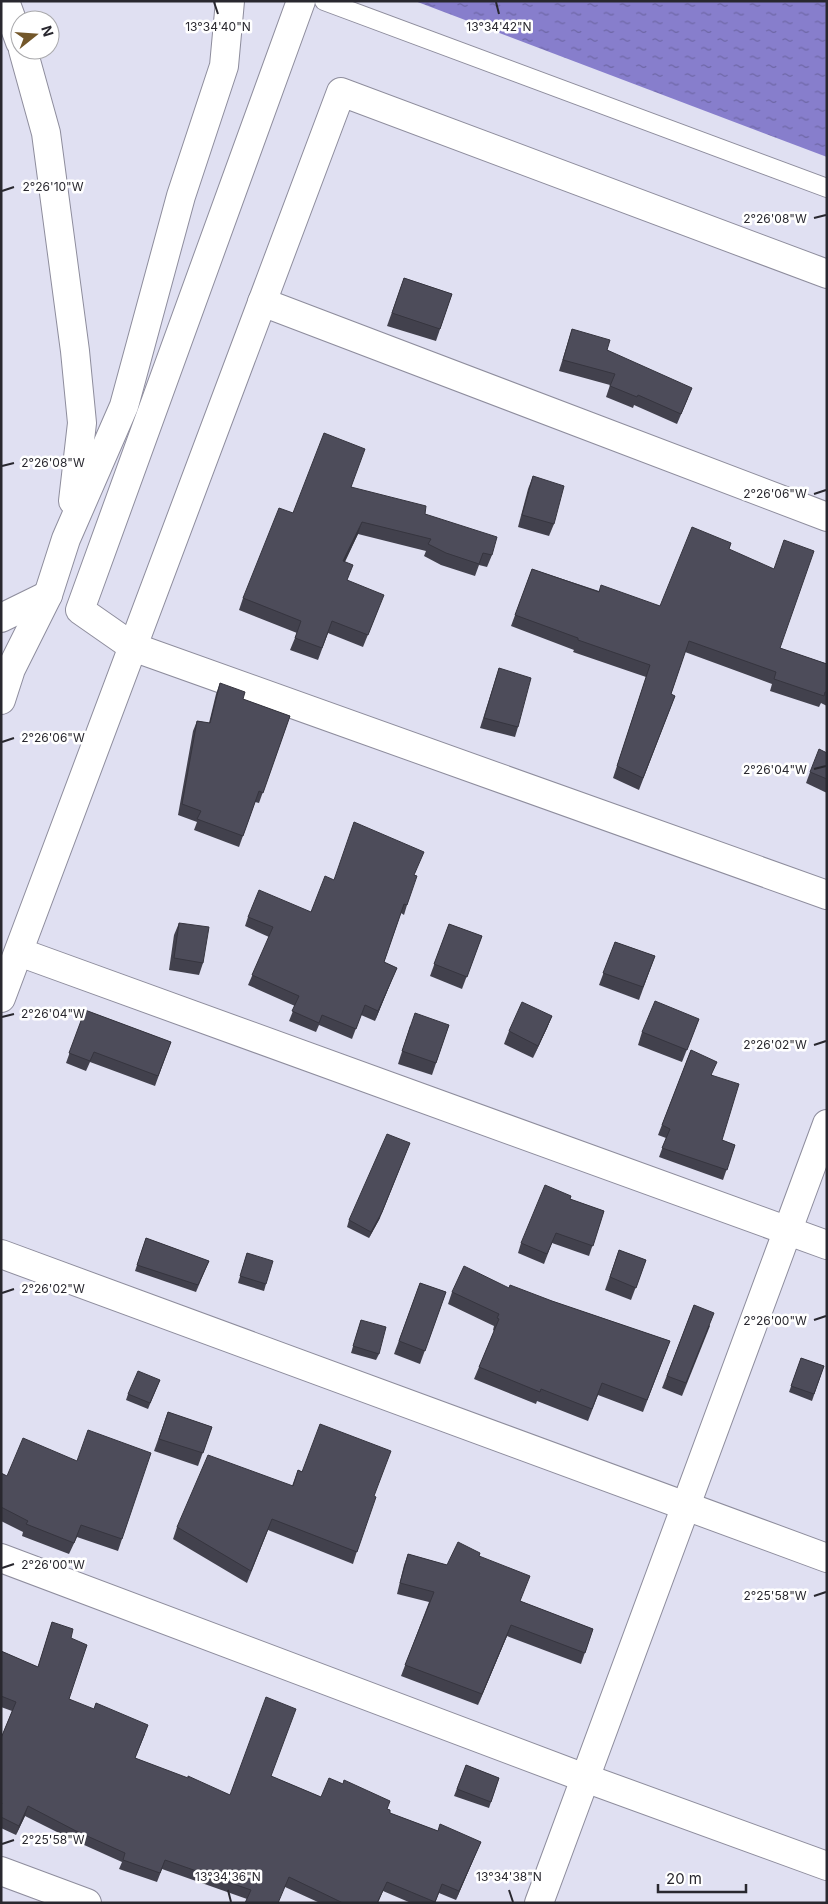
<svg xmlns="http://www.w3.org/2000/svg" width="828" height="1904" font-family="Inter,sans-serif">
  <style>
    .water { fill: url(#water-ripples) }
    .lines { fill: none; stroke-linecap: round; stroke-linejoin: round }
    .lane-casing { stroke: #8e8d9d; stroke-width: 20 }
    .street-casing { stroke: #8e8d9d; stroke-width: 30 }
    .lane { stroke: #fff; stroke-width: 18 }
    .street { stroke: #fff; stroke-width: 28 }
    .wall { fill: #42414d }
    .shaded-wall { fill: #36353f }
    .building { fill: #4d4c5a; stroke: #36353f }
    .ticks { fill: none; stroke: #29282f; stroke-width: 2 }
    .ticks-label { font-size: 12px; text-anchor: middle; fill: #29282f; stroke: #fff; stroke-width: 5; stroke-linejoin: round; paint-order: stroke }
  </style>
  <defs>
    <pattern id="water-ripples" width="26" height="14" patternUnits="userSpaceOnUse" patternTransform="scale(1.25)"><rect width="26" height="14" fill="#877ecc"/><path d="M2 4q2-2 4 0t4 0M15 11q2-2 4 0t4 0" fill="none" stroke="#6e67a6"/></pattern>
  </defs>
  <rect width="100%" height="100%" fill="#e0e0f2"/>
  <!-- water -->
  <polygon class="water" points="415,1 827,1 827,157"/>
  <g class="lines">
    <defs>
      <polyline id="lane" points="324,1 827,188"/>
      <g id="street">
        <polyline points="5,1 20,42"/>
        <polyline points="301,1 80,610 133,647 827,895"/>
        <polyline points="23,50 46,133 75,351 82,423 73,501"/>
        <polyline points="262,302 827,517"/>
        <polyline points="1,618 48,595"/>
        <polyline points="1,700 11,669 48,595 66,539 124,406 181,196 224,66 230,1"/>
        <polyline points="19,952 827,1245"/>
        <polyline points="1,998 341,92 827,274"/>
        <polyline points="1,1254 827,1558"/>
        <polyline points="1,1558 585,1778 827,1866"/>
        <polyline points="1,1871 87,1903"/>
        <polyline points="539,1903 827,1124"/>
      </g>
    </defs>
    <!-- lane casing -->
    <use href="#lane" class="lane-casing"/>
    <!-- street casing -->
    <use href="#street" class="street-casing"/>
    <!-- lane -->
    <use href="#lane" class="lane"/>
    <!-- street -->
    <use href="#street" class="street"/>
  </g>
  <!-- wall -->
  <g class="wall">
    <polygon points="404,278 452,294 436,341 387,326"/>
    <polygon points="572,329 688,398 677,424 634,405 633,408 606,397 610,385 559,371"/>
    <polygon points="533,476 554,524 549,536 518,527 528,489"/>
    <polygon points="351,487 425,514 492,555 487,567 479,565 475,576 441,565 424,556 426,551 358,534 345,562 347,580 379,607 363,647 328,633 318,660 290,650 297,633 239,610 243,598 293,513"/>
    <polygon points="729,549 780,648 827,664 827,706 821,703 819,707 770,691 772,684 685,652 671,694 675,696 639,790 613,778 646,677 573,652 574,650 511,626 532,569 599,591 660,606"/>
    <polygon points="499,668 518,727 515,737 480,728"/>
    <polygon points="220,683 243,699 290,716 259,803 255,802 239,847 194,830 197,822 178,815 193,731 197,721 209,723 216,694"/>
    <polygon points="827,753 827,793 806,783 810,772"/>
    <polygon points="415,875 407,905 404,915 401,913 384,962 397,968 393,977 375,1021 361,1015 352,1039 319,1025 316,1032 289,1021 295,1006 248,985 269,937 245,926 248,917 311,912 334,880"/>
    <polygon points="179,923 203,963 199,975 169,970 174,935"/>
    <polygon points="449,924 482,936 462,989 430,976"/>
    <polygon points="615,942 655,956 639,1000 599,985"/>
    <polygon points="85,1010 171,1042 155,1086 90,1062 86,1071 66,1063"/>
    <polygon points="552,1016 547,1028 533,1058 504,1044 509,1031"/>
    <polygon points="699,1019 682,1062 638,1045 642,1032"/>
    <polygon points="449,1025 432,1075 398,1064 410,1026"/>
    <polygon points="691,1050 712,1075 722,1140 735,1145 723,1180 659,1157 666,1138 658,1135"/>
    <polygon points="570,1199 604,1211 589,1256 552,1243 544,1264 518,1253 521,1243"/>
    <polygon points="380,1218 369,1238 347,1227 349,1220"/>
    <polygon points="146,1238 209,1261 196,1292 135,1271"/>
    <polygon points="619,1250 646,1260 631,1300 605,1290"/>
    <polygon points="247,1253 266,1284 264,1291 238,1283"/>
    <polygon points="420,1283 446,1292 420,1364 394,1354"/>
    <polygon points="509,1288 552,1301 670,1341 643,1412 598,1395 588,1421 537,1401 536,1404 474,1379 494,1331 493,1330 494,1326 448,1304 452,1292"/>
    <polygon points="694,1305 710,1326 682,1396 662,1388"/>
    <polygon points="361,1320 379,1354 376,1360 351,1353"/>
    <polygon points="801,1358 824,1366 812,1401 789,1392"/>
    <polygon points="160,1380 148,1409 126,1400 128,1394"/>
    <polygon points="168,1412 212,1427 198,1466 154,1451"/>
    <polygon points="298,1470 374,1496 353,1564 268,1530 247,1583 173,1539 177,1527 292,1486"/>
    <polygon points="1,1473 122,1539 118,1551 77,1537 69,1554 22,1536 23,1532 1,1521"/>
    <polygon points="408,1554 447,1565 479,1556 520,1601 593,1629 581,1664 507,1636 478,1705 401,1676 429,1602 397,1594 404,1565"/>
    <polygon points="52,1622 71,1638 69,1699 145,1734 135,1758 230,1795 271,1776 321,1797 387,1809 390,1813 438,1831 481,1842 456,1900 439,1893 435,1903 411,1903 383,1891 378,1903 320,1903 285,1887 247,1899 162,1869 157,1882 119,1869 122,1862 73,1840 25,1816 16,1835 1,1828 1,1738 12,1711 1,1707 1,1651 38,1667"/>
    <polygon points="466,1765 499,1778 489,1808 454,1796"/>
  </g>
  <!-- shaded-wall -->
  <g class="shaded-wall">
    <polygon points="362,522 358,534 339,573 343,561"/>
    <polygon points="397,968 393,977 375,1021 378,1011"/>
    <polygon points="552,1016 547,1028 533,1058 538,1046"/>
    <polygon points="410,1143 380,1218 369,1238 371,1232"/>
    <polygon points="511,1625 507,1636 478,1705 482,1694"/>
    <polygon points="28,1806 25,1816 16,1835 19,1826"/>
    <polygon points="481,1842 477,1851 456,1900 459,1891"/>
  </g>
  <!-- building -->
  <g class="building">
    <polygon points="404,278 452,294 440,329 392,313"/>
    <polygon points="572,329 610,340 607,350 692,388 681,414 638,395 637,397 610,386 615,374 563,360"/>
    <polygon points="324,433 365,449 351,487 426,506 425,514 497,537 492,555 483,553 479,564 446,553 428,544 431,539 362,522 343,561 353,565 347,580 384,595 368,635 332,621 322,648 295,638 301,621 243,598 279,508 293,513"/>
    <polygon points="533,476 564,486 554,524 522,515"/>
    <polygon points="692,527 731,543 729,549 774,569 784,540 814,551 780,648 827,664 827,692 825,692 824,696 774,679 776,672 689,641 671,694 675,696 643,778 617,766 650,665 578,640 578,638 515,615 532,569 599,592 601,585 660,606"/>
    <polygon points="499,668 531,678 518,727 484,718"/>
    <polygon points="220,683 245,692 243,699 290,716 263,793 259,791 243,836 197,819 201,811 182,804 197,721 210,723"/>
    <polygon points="819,749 827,753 827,779 810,772"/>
    <polygon points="354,822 424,852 414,875 417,876 407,905 404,904 384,962 397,968 378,1011 365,1005 356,1029 322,1015 319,1023 292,1011 299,996 252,975 273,927 248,917 259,890 311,912 325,876 334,880"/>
    <polygon points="179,923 209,927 203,963 174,958"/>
    <polygon points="449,924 482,936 467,977 434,964"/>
    <polygon points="615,942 655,956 643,987 603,973"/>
    <polygon points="655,1001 699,1019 687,1050 642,1032"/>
    <polygon points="522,1002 552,1016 538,1046 509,1031"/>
    <polygon points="85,1010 171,1042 158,1076 94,1052 90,1061 69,1053"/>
    <polygon points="415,1013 449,1025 436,1063 402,1051"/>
    <polygon points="691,1050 717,1062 711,1075 739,1084 722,1140 735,1145 727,1170 662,1148 670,1129 662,1125"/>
    <polygon points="387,1134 410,1143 382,1212 371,1232 349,1220"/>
    <polygon points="545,1185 571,1196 570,1199 604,1211 593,1246 556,1233 547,1254 521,1243"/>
    <polygon points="146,1238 209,1261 198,1285 137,1265"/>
    <polygon points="619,1250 646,1260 636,1288 610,1277"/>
    <polygon points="247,1253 273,1261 266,1284 240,1276"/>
    <polygon points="464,1266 509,1288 510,1285 552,1301 670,1341 647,1400 602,1383 592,1409 541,1389 540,1392 479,1367 499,1319 497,1318 499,1314 452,1292"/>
    <polygon points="420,1283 446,1292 425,1351 399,1341"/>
    <polygon points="694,1305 714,1313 686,1383 667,1376"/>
    <polygon points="361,1320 386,1327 379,1354 353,1346"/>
    <polygon points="801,1358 824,1366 814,1394 791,1386"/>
    <polygon points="138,1371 160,1380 150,1403 128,1394"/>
    <polygon points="168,1412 212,1427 203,1453 159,1439"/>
    <polygon points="320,1424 391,1451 374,1496 376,1497 357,1552 272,1519 251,1571 177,1527 208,1455 293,1486 298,1470 302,1472"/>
    <polygon points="88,1430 151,1453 122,1539 81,1525 74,1543 26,1524 28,1521 1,1507 1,1473 7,1476 23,1438 77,1461"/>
    <polygon points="458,1542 480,1553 479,1556 530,1576 520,1601 593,1629 585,1653 511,1625 482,1694 405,1665 434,1592 400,1583 408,1554 447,1565"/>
    <polygon points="52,1622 73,1629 71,1638 87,1645 69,1699 94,1709 96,1703 148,1725 135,1758 188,1778 188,1776 230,1795 266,1697 296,1709 271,1776 321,1797 329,1778 343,1784 344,1780 390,1801 387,1809 390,1810 390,1813 438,1831 440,1824 481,1842 459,1891 442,1884 435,1902 387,1882 377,1903 343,1903 289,1877 278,1903 245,1903 251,1890 165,1860 160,1873 123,1860 125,1853 76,1831 28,1806 19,1826 1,1817 1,1806 2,1803 1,1803 1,1738 16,1702 1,1696 1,1651 38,1667"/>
    <polygon points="466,1765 499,1778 491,1802 457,1789"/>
  </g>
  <!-- ticks -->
  <path class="ticks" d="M214,2L218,14M496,2L499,14M2,191L14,187M814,218L826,215M2,466L14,463M814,494L826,490M2,742L14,738M814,769L826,766M2,1017L14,1014M814,1045L826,1041M2,1293L14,1289M814,1320L826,1316M2,1568L14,1564M814,1596L826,1592M2,1844L14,1840M228,1890L231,1902M509,1890L513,1902"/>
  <g class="ticks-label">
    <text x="218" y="31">13°34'40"N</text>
    <text x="499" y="31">13°34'42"N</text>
    <text x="53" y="191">2°26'10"W</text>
    <text x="775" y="223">2°26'08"W</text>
    <text x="53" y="467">2°26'08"W</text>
    <text x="775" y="498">2°26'06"W</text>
    <text x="53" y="742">2°26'06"W</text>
    <text x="775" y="774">2°26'04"W</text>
    <text x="53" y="1018">2°26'04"W</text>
    <text x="775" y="1049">2°26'02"W</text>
    <text x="53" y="1293">2°26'02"W</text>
    <text x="775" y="1325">2°26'00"W</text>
    <text x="53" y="1569">2°26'00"W</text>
    <text x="775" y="1600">2°25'58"W</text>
    <text x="53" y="1844">2°25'58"W</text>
    <text x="228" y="1881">13°34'36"N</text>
    <text x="509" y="1881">13°34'38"N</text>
  </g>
  <!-- border -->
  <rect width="828" height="1904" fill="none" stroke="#29282f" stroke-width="5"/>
  <!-- north arrow -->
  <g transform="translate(35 35) rotate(73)"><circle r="24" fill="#ffffff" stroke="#a9a9ac"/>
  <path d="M0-4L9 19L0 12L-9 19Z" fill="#73572a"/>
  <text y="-8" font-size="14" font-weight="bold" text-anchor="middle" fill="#29282f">N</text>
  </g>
  <!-- scale -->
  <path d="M658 1884v8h88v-8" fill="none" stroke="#29282f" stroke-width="2.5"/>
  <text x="666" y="1884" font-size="15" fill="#29282f" stroke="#ffffff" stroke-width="4" paint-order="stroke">20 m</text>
</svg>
